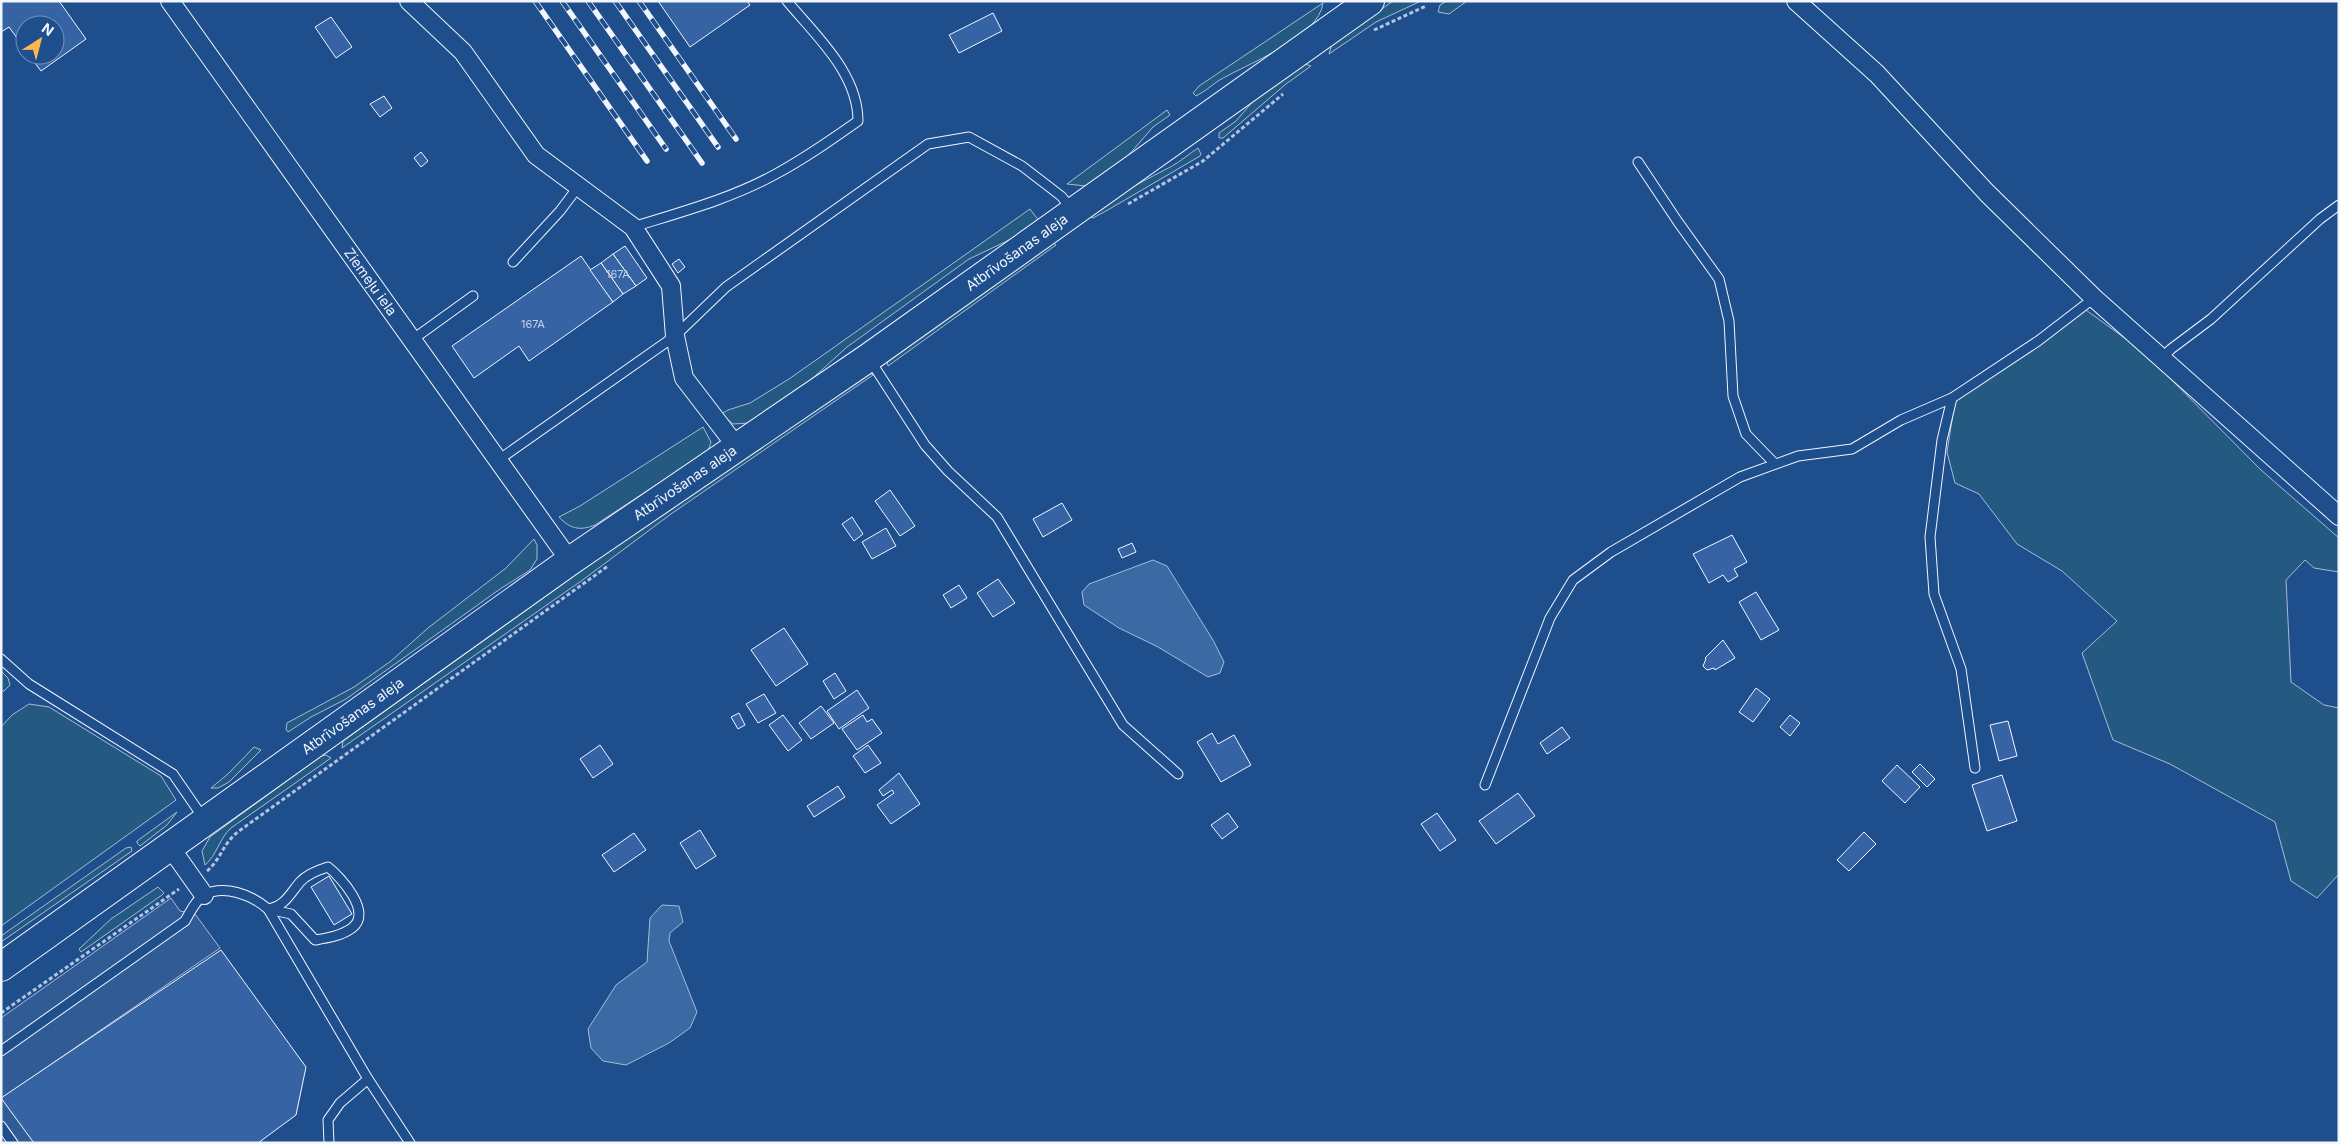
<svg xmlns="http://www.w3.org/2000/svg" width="2340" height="1144" font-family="Inter,sans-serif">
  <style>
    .green { fill: #245a82; stroke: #a8bbd7 }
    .parking { fill: #305b95; stroke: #a8bbd7 }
    .water { fill: #3b69a3; stroke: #a8bbd7 }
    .building { fill: #3563a3; stroke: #f2f6ff }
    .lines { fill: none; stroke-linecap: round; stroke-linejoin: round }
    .lane-casing { stroke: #f2f6ff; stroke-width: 11 }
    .street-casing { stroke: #f2f6ff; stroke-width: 20 }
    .primary-casing { stroke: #f2f6ff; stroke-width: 30 }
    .path { stroke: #b3c4dc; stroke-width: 3; stroke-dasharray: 4 2.5; stroke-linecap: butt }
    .lane { stroke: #1f4e8c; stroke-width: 9 }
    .street { stroke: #1f4e8c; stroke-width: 18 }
    .primary { stroke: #1f4e8c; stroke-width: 28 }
    .rail-casing { stroke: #f2f6ff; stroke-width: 5.5 }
    .rail { stroke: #1f4e8c; stroke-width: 4; stroke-dasharray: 11; stroke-linecap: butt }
    .labels { text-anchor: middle; stroke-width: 4; stroke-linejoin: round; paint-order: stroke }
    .number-label { font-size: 11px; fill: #c3d1e8 }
    .street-label { font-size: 14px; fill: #f2f6ff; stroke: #1f4e8c }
  </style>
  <rect width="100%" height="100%" fill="#1f4e8c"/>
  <!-- green -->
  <g class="green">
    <polygon points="1393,1 1421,1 1376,22 1329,54 1332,44"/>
    <polygon points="1447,1 1467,1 1449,14 1438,12 1440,5"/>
    <path d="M1323,3C1319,38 1246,64 1218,81C1211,86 1204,92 1196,96L1193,93L1199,86Z"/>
    <polygon points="1305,64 1311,66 1286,84 1223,138 1219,138 1219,133 1236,121 1260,93 1300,65"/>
    <polygon points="1167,110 1170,115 1153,127 1127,157 1093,182 1086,186 1067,184"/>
    <path d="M1198,148L1201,154L1200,156L1106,211L1093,218L1091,217C1097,203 1156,175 1172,166C1181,161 1189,154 1198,148Z"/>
    <polygon points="1030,209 1039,221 1024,233 969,259 847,347 803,387 749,423 733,424 721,414 728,410 750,403 789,379"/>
    <polygon points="1053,242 1056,245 888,366 887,360"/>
    <polygon points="2086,310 2144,352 2261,470 2339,538 2339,572 2314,568 2305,560 2286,580 2291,682 2324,705 2339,708 2339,874 2317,898 2291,881 2275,822 2170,764 2113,740 2082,653 2117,621 2062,571 2017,544 1979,494 1955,483 1947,452 1956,395"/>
    <polygon points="869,372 873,375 671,514 584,579 342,748 343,741 675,504"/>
    <path d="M703,427L711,442L708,451L595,525C580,531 570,529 559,517L580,506Z"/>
    <polygon points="534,539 537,545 537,559 530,570 500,589 346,699 311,717 288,732 286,729 287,723 354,687 391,661 428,628 506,568"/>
    <polygon points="1,671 8,678 10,685 4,691 1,691"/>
    <polygon points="29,704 49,707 161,776 176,800 1,926 1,727 12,715"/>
    <polygon points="254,747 261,750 229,782 218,788 211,788 229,773"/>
    <path d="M326,755L331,758L231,828C219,839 217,855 205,865L202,851L210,837L321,756Z"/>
    <polygon points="177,812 167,825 140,846 137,843 137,841"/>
    <polygon points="131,847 132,851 1,942 1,936 126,848"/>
    <polygon points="158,887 164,893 162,895 81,952 79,949 111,919"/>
  </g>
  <!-- parking -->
  <polygon class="parking" points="171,898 180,911 195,914 220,948 2,1098 35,1143 1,1143 1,1018"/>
  <!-- water -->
  <g class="water">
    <polygon points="1153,560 1167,566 1213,640 1224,662 1220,673 1208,677 1158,647 1119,628 1084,605 1082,592 1089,584"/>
    <polygon points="662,905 679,906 683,922 670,933 669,941 697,1012 690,1028 669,1043 626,1065 603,1061 591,1048 588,1029 616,985 647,962 650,918"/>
  </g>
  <!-- building -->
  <g class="building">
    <polygon points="1,1 59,1 86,39 41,71 29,55 55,55 55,25 25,25 25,49 9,27 1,32"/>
    <polygon points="658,1 747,1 750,5 690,47"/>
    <polygon points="993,13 1002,31 959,53 949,35"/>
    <polygon points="331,17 352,47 336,58 315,27"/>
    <polygon points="384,96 392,108 380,117 370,104"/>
    <polygon points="421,152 428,161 421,167 414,158"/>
    <polygon points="625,246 647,278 636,286 613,254"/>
    <polygon points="613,254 636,286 623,294 601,263"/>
    <polygon points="581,256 613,302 529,361 519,346 474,378 452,346"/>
    <polygon points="679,259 685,267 678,273 672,264"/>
    <polygon points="601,263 623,294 613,302 590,270"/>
    <polygon points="890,490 915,526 900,536 875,501"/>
    <polygon points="1062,503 1072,520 1043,537 1033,519"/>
    <polygon points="852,517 863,534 854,541 842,524"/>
    <polygon points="886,528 896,546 872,559 862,542"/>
    <polygon points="1732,535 1747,562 1734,569 1738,576 1728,582 1723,575 1709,583 1693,554"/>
    <polygon points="1132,543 1136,552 1122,558 1118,549"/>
    <polygon points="998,579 1015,603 993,617 977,593"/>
    <polygon points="959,585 967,598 951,608 943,595"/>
    <polygon points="1756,592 1779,630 1761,640 1739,602"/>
    <polygon points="784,628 808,664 776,686 751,650"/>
    <polygon points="1723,640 1735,658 1715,670 1714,668 1707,670 1703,666 1706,659 1705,658"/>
    <polygon points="835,673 846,691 834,699 823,681"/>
    <polygon points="1756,688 1770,699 1753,722 1739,712"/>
    <polygon points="857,690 869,708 839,729 827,711"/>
    <polygon points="764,694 776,713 758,723 746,704"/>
    <polygon points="821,706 834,723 811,739 799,723"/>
    <polygon points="739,713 745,725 738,729 731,717"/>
    <polygon points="783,715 802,740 788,751 769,725"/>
    <polygon points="863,715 867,722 872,719 882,733 857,750 842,729"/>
    <polygon points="1790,715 1800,723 1790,736 1780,727"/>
    <polygon points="2008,721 2017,756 1999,761 1990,725"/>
    <polygon points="1562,727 1570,738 1547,754 1540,743"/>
    <polygon points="1212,733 1218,744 1234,735 1251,765 1221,782 1197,742"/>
    <polygon points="600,745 613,764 593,778 580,759"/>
    <polygon points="868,745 881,763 865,773 853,756"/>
    <polygon points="1920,764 1935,779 1927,787 1912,772"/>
    <polygon points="1897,765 1920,787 1905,803 1882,781"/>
    <polygon points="899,773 920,804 891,824 877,805 894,793 892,790 883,796 879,790"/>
    <polygon points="2002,775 2017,821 1987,831 1972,785"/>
    <polygon points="838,786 845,797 814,817 807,806"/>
    <polygon points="1518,793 1535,816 1496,844 1479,821"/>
    <polygon points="1228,813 1238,827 1222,839 1211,825"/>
    <polygon points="1437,813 1456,840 1440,851 1421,824"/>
    <polygon points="700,830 716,856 696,869 680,843"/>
    <polygon points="1864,832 1876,844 1849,871 1837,860"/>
    <polygon points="634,833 646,850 614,872 602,855"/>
    <polygon points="329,876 352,914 334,925 311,887"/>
    <polygon points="221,950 306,1067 296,1115 258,1143 34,1143 1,1098"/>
  </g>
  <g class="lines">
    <defs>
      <g id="lane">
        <polyline points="1638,162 1678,222 1719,279 1729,321 1733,396 1746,434 1775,464"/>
        <path d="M633,227C681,212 730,199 774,175C804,159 831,140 858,121C858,73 816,36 787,1"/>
        <polyline points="513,262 560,211 578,187"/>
        <polyline points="412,340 473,296"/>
        <polyline points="2161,359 2171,349 2211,319 2320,219 2339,205"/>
        <polyline points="870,360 925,445 948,471 997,517 1123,725 1178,774"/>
        <polyline points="1952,398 1942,440 1930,537 1934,594 1961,669 1975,768"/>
        <polyline points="497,461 675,336 726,287 928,144 969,137 1022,166 1061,196 1072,209"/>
        <polyline points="1,659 29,684 173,774 204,819"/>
        <polyline points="1485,785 1550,618 1573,580 1611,552 1740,477 1798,456 1852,449 1901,420 1952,398 2038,341 2094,298"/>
        <path d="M328,867C341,877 373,913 352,928C341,936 327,938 315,940L291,914L268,909C285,906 289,895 300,882C307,874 318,870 328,867Z"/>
        <path d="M1,1051L185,921C190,912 196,900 204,895C224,884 252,895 268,909L368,1079L410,1143"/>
        <polyline points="1,1126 13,1143"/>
        <polyline points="329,1143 328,1120 340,1103 368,1079"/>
      </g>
      <g id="street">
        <path id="s1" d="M170,1L570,561"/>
        <polyline points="409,1 463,52 536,155 633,227 671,286 675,336 684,378 737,447"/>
        <polyline points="1796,1 1877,74 1987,193 2094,298 2339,516"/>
        <polyline points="170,847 204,895"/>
      </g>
      <g id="primary">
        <path id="s2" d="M1,967L570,561L868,358L1370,1"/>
      </g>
    </defs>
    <!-- lane casing -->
    <use href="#lane" class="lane-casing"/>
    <!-- street casing -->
    <use href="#street" class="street-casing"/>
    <!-- primary casing -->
    <use href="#primary" class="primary-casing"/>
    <!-- path -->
    <g class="path">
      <polyline points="1374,30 1426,6"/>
      <polyline points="1128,204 1203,161 1283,94"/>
      <path d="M207,871C222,858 222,844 239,831L608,566"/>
      <polyline points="1,1013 179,889"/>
    </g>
    <!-- lane -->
    <use href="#lane" class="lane"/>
    <!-- street -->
    <use href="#street" class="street"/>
    <!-- primary -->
    <use href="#primary" class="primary"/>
    <defs>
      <g id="rail">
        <polyline points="535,1 647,161"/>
        <polyline points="562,1 666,149"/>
        <polyline points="588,1 702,163"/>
        <polyline points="615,1 718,147"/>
        <polyline points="639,1 736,139"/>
      </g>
    </defs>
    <!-- rail casing -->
    <use href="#rail" class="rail-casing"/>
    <!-- rail -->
    <use href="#rail" class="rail"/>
  </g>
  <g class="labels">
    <!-- number labels -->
    <g class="number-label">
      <text x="618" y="278">167A</text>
      <text x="533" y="328">167A</text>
    </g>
    <!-- street labels -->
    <g class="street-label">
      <text dy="5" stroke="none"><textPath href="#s2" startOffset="1242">Atbrīvošanas aleja</textPath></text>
      <text dy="5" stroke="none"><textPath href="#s1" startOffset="345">Ziemeļu iela</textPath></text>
      <text dy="5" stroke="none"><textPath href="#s2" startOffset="838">Atbrīvošanas aleja</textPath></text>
      <text dy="5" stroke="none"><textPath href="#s2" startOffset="432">Atbrīvošanas aleja</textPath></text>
    </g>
  </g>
  <!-- border -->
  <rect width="2340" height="1144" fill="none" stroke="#f2f6ff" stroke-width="5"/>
  <!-- north arrow -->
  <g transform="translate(40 40) rotate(36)"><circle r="24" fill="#1f4e8c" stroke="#7391ba"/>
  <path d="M0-4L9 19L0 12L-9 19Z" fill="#ffb74d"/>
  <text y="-8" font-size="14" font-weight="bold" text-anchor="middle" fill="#f2f6ff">N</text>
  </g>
</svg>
